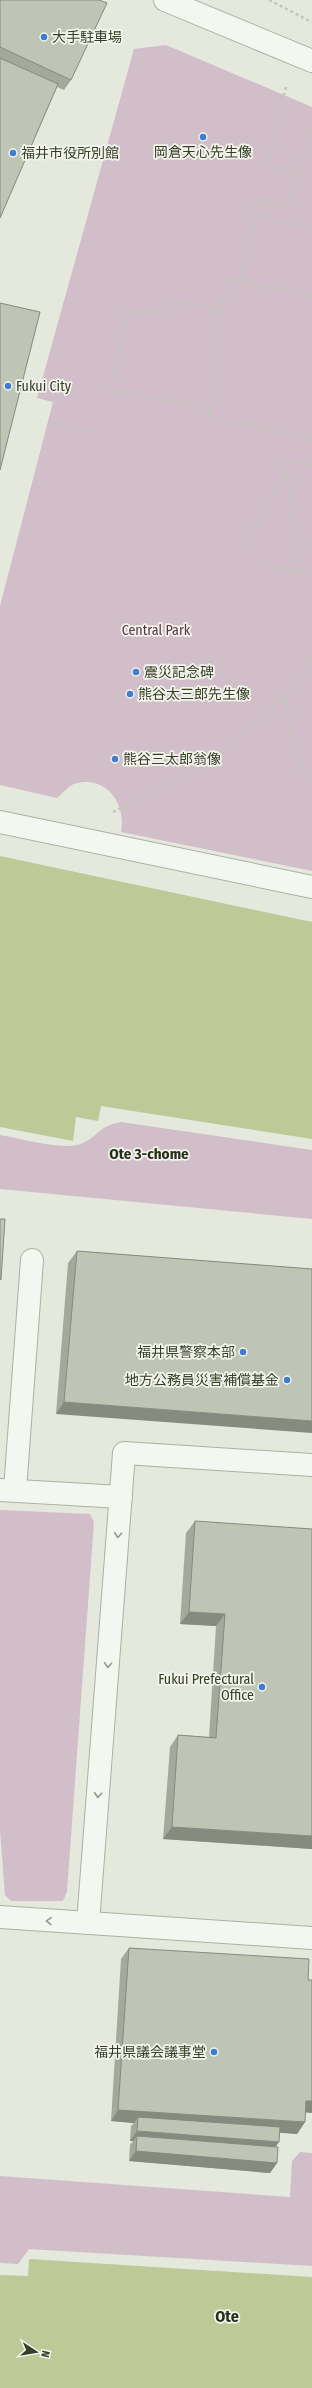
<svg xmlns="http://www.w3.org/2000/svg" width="312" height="2388" font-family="'Fira Sans Condensed','Noto Sans JP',sans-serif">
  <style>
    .green { fill: #d2bec9 }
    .water { fill: #bec997 }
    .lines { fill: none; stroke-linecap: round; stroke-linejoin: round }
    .lane-casing { stroke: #acb2a2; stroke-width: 24 }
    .street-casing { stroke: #acb2a2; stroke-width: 24 }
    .path { stroke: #c3c6bb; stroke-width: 2.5; stroke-dasharray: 3 3; stroke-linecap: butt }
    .lane { stroke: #f4f6f0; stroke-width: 22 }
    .street { stroke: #f4f6f0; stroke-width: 22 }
    .wall { fill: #a4a99c }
    .shaded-wall { fill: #868a7f }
    .building { fill: #bfc5b5; stroke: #868a7f }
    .oneway { stroke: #959a8b }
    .poi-dot { fill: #3d7ed2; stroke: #f3f5ed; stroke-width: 1.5 }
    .labels { text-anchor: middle; stroke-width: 3.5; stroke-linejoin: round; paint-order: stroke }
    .poi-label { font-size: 14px; fill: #363f26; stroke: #f3f5ed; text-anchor: start }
    .park-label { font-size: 14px; fill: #5b3346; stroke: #f3f5ed }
    .neighbourhood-label { font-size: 15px; font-weight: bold; fill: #273019; stroke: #f3f5ed }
    .quarter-label { font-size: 16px; font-weight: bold; fill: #273019; stroke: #f3f5ed }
  </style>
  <rect width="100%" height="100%" fill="#e4e8dd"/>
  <!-- green -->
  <g class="green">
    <path d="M166,45L312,107V871L121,832C127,803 105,774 74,784C68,786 62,794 57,798L0,785V606L53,402L37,398L134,49Z"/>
    <path d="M121,1122L312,1150V1219L0,1189V1135C20,1138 66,1152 83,1143C101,1134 97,1127 121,1122Z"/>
    <polygon points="0,1510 90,1514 94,1522 67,1891 63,1901 11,1901 5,1895 0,1830"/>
    <polygon points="300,2152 312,2153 312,2266 29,2249 18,2264 0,2263 0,2176 290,2197 292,2161"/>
  </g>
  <!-- water -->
  <g class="water">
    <polygon points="0,856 312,922 312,1139 101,1106 98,1121 76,1117 73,1141 0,1127"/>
    <polygon points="29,2259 312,2277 312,2388 0,2388 0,2275 28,2276"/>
  </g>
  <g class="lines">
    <defs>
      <g id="lane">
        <polyline points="0,1490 121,1497"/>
        <polyline points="15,1490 32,1260"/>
        <polyline points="0,1917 312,1938"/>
        <polyline points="88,1923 124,1453 312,1465"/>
      </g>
      <g id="street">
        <polyline points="165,0 312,61"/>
        <polyline points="0,822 312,887"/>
      </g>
    </defs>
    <!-- lane casing -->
    <use href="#lane" class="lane-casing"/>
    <!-- street casing -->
    <use href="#street" class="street-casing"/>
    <!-- path -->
    <g class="path">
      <polyline points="269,0 312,22"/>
      <polyline points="286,87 268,163 299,172"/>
      <polyline points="255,214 312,231"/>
      <polyline points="240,281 312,296"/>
      <polyline points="221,311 228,278 240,281 258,200 289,207 312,128"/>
      <polyline points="209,410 111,389 128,309 168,317 172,300 221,311 211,359 220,361 208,417 312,439"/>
      <polyline points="56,425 89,431"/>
      <polyline points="281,459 312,465"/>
      <polyline points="244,548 287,470 296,564 312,536"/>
      <polyline points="259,563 312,574"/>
      <polyline points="286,697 293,751 312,782"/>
      <polyline points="113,812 206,766 299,684 312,657"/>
    </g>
    <!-- lane -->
    <use href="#lane" class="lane"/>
    <!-- street -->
    <use href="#street" class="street"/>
  </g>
  <!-- wall -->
  <g class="wall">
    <polygon points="0,0 71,80 64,90 57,87 0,218"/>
    <polygon points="77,1251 312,1269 56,1414 68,1263"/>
    <polygon points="195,1521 312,1849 163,1839 170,1747 178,1735 209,1737 216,1626 180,1624 186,1533"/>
    <polygon points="129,1948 308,1980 305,2122 297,2134 279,2132 275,2147 277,2163 270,2173 129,2161 130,2145 133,2141 130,2141 131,2126 134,2123 111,2121 121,1959"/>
  </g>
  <!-- shaded-wall -->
  <g class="shaded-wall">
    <polygon points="64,1402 312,1421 312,1433 56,1414"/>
    <polygon points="189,1612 225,1614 216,1626 180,1624"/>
    <polygon points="172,1827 312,1836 312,1849 163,1839"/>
    <polygon points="306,2101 312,2101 312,2113 298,2112"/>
    <polygon points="118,2110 305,2122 297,2134 137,2123 138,2117 134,2123 111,2121"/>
    <polygon points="137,2131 279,2142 272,2152 137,2136 133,2141 130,2141"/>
    <polygon points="136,2151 277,2163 270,2173 129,2161"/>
  </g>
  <!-- building -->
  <g class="building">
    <polygon points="0,0 99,0 107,3 71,80 0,47"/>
    <polygon points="0,58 58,84 0,218"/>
    <polygon points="0,303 40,312 0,470"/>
    <polygon points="0,1219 5,1219 1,1280 0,1279"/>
    <polygon points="77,1251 312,1269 312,1421 64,1402"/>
    <polygon points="195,1521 312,1529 312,1836 172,1827 178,1735 216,1738 225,1614 189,1612"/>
    <polygon points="129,1948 309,1959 308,1980 312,1980 312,2101 306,2101 305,2122 118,2110"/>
    <polygon points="138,2117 280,2127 279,2142 137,2131"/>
    <polygon points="137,2136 278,2147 277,2163 136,2151"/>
  </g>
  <!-- one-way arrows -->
  <defs><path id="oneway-chevron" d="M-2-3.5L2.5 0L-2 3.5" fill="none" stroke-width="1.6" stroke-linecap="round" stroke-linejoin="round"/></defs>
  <g class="oneway">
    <use href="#oneway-chevron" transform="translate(118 1535) rotate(94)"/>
    <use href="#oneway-chevron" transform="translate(108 1665) rotate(94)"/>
    <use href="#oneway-chevron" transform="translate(98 1795) rotate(94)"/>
    <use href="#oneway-chevron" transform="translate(49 1921) rotate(-177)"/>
  </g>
  <!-- markers -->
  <g class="poi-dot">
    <circle cx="44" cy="37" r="4"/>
    <circle cx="203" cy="137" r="4"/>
    <circle cx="13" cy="153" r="4"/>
    <circle cx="8" cy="386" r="4"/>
    <circle cx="136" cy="672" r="4"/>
    <circle cx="130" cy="694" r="4"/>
    <circle cx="115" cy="759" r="4"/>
    <circle cx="243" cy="1352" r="4"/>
    <circle cx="287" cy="1380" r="4"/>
    <circle cx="262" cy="1687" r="4"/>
    <circle cx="214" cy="2052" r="4"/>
  </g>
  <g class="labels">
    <!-- poi labels -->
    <g class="poi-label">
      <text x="52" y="42">大手駐車場</text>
      <text x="203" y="157" text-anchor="middle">岡倉天心先生像</text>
      <text x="21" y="158">福井市役所別館</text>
      <text x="16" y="391">Fukui City</text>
      <text x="144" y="677">震災記念碑</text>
      <text x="138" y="699">熊谷太三郎先生像</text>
      <text x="123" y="764">熊谷三太郎翁像</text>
      <text x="235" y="1357" text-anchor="end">福井県警察本部</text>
      <text x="279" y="1385" text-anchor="end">地方公務員災害補償基金</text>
      <text x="254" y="1684" text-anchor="end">Fukui Prefectural<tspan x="254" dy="16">Office</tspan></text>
      <text x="206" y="2057" text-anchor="end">福井県議会議事堂</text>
    </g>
    <!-- park labels -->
    <g class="park-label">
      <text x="156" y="635">Central Park</text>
    </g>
    <!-- neighbourhood labels -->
    <g class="neighbourhood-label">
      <text x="149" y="1159">Ote 3-chome</text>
    </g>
    <!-- quarter labels -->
    <g class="quarter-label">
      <text x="227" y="2322">Ote</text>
    </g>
  </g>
  <!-- north arrow -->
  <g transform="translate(36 2352) rotate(102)" stroke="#f3f5ed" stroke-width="3" paint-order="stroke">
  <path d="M0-3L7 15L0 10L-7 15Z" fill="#363f26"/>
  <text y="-6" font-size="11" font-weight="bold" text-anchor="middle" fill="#363f26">N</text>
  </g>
</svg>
